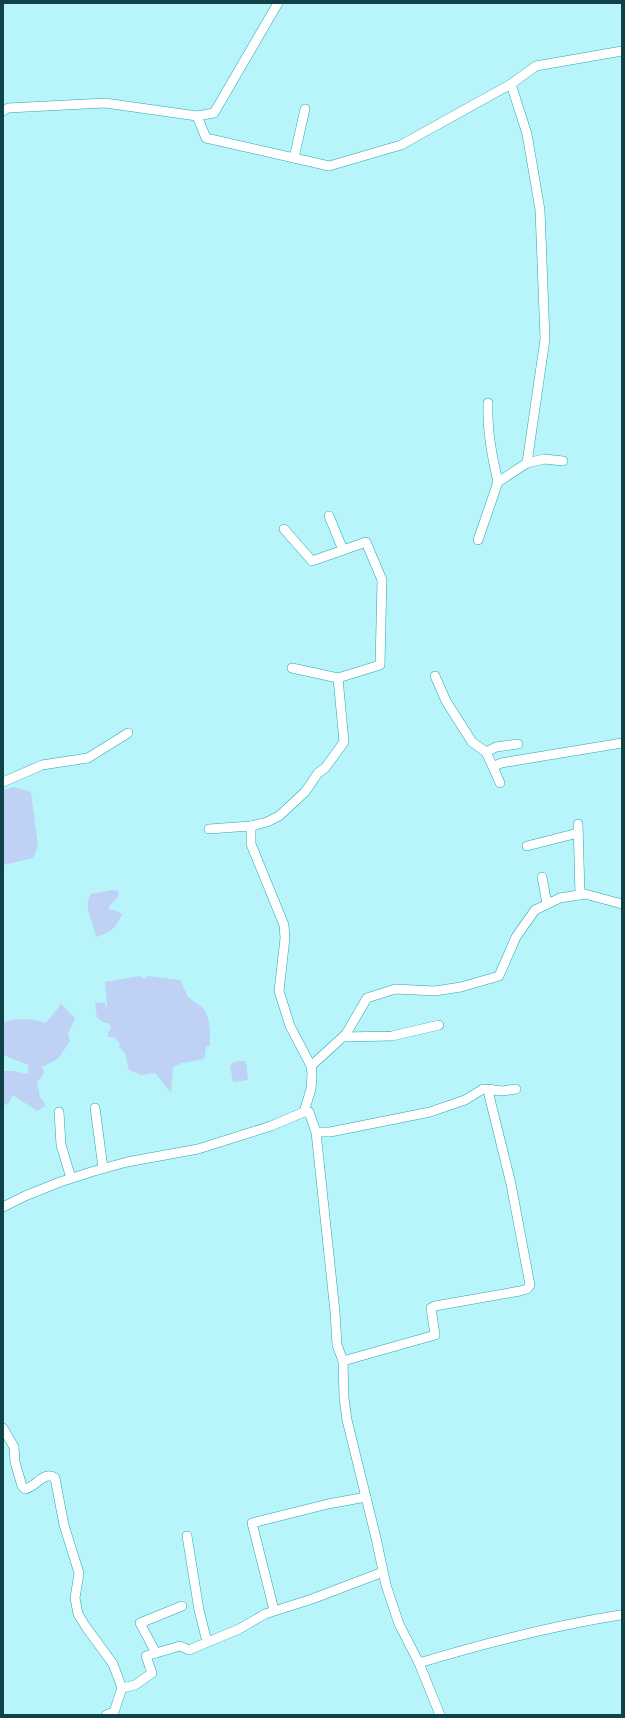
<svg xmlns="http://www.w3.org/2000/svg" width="625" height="1718" font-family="Commissioner,sans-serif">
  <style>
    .water { fill: #bfd1f4 }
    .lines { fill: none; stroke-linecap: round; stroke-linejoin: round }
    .minor-casing { stroke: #29a6b0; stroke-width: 10 }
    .minor { stroke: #fff; stroke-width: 9 }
  </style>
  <rect width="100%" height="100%" fill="#b7f5fa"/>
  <!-- water -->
  <g class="water">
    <polygon points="14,787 31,792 38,846 33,858 3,865 3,790"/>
    <path d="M113,890L118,891L119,896L109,906V910H115L122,914C115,929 112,932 96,937C94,922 82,907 91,894Z"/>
    <polygon points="139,976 146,979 147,976 180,980 188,997 204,1009 208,1017 210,1030 210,1046 206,1047 204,1059 182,1063 173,1067 171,1093 155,1073 141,1075 129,1070 125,1053 119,1047 120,1043 114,1037 108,1037 108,1032 111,1028 109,1023 105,1023 97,1018 95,1003 105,1002 105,1007 107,1006 105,982"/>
    <path d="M61,1004L75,1018L68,1034L70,1041L58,1059L42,1067L44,1071L41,1078L37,1081L40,1098L44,1101L45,1106L37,1111L13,1095L8,1104L4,1105L3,1071H13L28,1074V1065L3,1055V1022C19,1018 30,1018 46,1023Z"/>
    <polygon points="239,1061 246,1061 248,1080 233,1082 230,1066 234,1062"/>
  </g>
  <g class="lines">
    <defs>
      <g id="minor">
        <polyline points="278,3 214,113 197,116 206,138 329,166 401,145 511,84 536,66 622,51"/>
        <polyline points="3,111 8,108 105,103 197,116"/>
        <polyline points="294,158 305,109"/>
        <path d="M488,403C487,431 492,456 498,482"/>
        <polyline points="527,463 544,459 563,461"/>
        <polyline points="329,516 343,550"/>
        <polyline points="284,529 312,561 366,542 382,580 380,665 338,678"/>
        <polyline points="478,540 498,482 527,463 545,339 540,210 527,134 511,84"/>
        <polyline points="435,676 446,701 472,742 486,752"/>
        <polyline points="518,744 496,747 486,752 493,767 501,763 622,743"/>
        <polyline points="493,767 500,783"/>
        <polyline points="3,782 42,765 88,758 128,733"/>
        <polyline points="578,824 580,895"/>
        <polyline points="251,826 251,844 284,925 285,938 279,991 290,1026 311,1066 312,1074 311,1089 304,1112"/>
        <polyline points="209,829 251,826 267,822 279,816 305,792 318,773 325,768 344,742 338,678 292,668"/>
        <polyline points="527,846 578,833"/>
        <polyline points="542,877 547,904"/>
        <polyline points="343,1037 392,1036 439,1025"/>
        <polyline points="311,1066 346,1034 367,998 395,989 435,991 461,987 499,976 516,937 535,910 560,898 585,894 622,904"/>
        <polyline points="95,1108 103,1168"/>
        <polyline points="59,1112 61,1145 71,1178"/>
        <polyline points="316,1132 330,1132 430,1112 465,1100 483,1089 502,1091 516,1089"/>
        <polyline points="3,1207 25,1196 60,1182 91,1172 127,1162 198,1149 271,1126 304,1112 309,1112 316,1132 335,1312 337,1345 343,1361 344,1398 347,1420 376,1538 386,1585 399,1624 419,1663 440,1715"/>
        <polyline points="343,1361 435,1335 431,1308 435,1306 520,1291 527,1289 530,1285 511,1184 489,1095 491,1089"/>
        <path d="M3,1428L14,1447L15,1462L22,1486L25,1489C36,1487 44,1470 55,1478L64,1525L79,1573L75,1598L78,1614L86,1627L113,1664L122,1688"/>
        <polyline points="187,1536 199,1610 207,1642"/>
        <polyline points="274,1610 252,1523 328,1504 366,1497"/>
        <polyline points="156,1653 140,1623 182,1606"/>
        <path d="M419,1663C485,1643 552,1626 620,1615"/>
        <polyline points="106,1715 114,1712 122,1688 135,1685 152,1673 146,1656 180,1646 189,1650 239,1629 265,1614 312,1599 383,1572"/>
      </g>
    </defs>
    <!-- minor casing -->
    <use href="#minor" class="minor-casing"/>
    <!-- minor -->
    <use href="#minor" class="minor"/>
  </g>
  <!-- border -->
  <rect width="625" height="1718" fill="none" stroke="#0f4146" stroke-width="8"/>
</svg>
